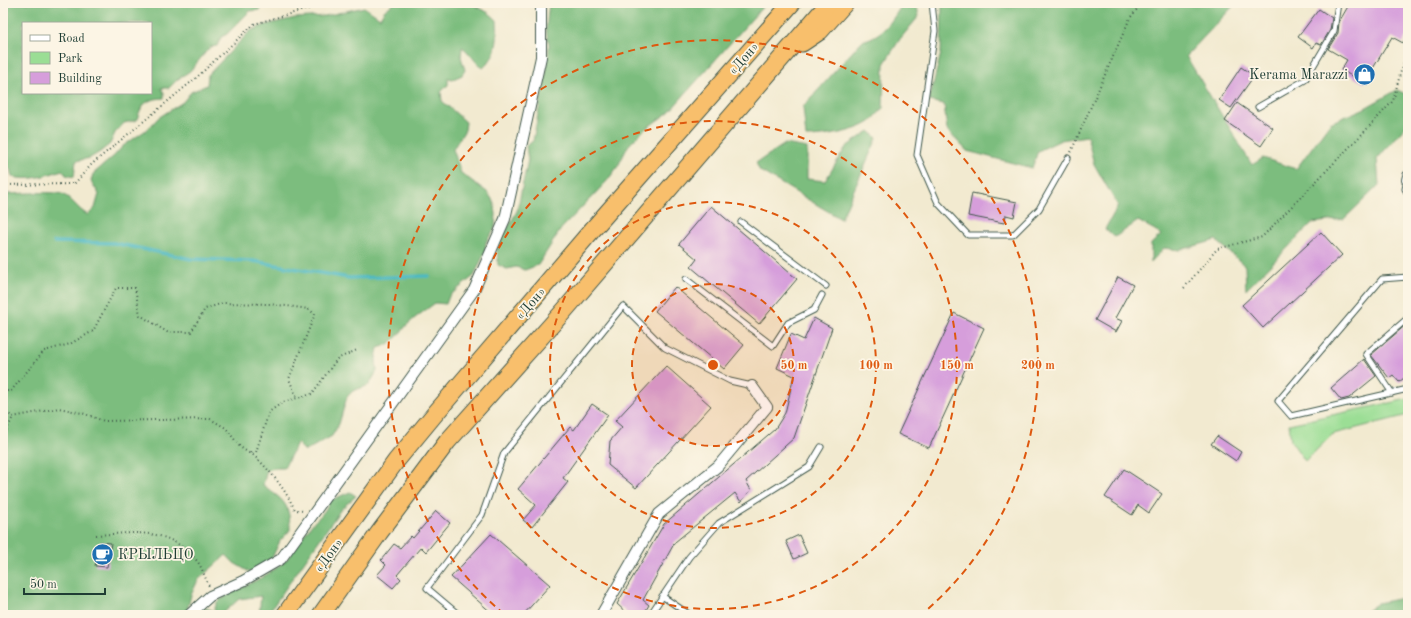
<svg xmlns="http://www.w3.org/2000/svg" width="1411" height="618" font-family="'Old Standard TT',serif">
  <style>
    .green { fill: #9bde95; stroke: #5d8e64 }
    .forest { fill: #7cbd7e; stroke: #4e7d59; fill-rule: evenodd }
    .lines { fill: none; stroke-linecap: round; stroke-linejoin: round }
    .stream { stroke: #4bb9c4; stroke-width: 3.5 }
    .building { fill: #d69edb }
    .service-casing { stroke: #3f574b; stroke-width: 7 }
    .minor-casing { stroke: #3f574b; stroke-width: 12 }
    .trunk-casing { stroke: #3f574b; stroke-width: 19 }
    .path { stroke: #3f574b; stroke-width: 2; stroke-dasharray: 1 3; stroke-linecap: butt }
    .service { stroke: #fff; stroke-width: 5 }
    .minor { stroke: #fff; stroke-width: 10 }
    .trunk { stroke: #f8bf6c; stroke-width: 17 }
    .ring { fill: none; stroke: #de580e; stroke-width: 2; stroke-dasharray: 7 5 }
    .labels { text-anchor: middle; stroke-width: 3.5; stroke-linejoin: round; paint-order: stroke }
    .street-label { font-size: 14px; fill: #1f3d34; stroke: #fcf5e5 }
    .poi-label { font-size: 14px; fill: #1f3d34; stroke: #fcf5e5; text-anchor: end }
    .centre { fill: #de580e; stroke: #fcf5e5; stroke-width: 2 }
    .ring-label { font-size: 12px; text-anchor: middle; font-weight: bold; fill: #de580e; stroke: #fcf5e5; stroke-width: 3.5; stroke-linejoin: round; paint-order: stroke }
  </style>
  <rect width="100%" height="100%" fill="#fcf5e5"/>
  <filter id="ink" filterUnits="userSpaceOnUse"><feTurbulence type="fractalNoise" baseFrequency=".025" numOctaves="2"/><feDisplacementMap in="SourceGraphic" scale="8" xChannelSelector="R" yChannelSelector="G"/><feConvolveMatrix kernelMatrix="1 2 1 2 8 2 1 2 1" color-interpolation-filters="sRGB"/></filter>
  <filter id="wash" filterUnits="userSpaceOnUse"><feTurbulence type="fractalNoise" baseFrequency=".012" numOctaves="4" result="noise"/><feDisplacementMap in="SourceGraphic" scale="16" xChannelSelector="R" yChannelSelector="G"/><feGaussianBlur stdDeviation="0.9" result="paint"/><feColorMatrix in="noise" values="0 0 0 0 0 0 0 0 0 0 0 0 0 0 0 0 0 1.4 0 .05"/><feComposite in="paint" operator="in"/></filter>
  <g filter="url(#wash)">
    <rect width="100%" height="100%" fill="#f2ead0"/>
    <!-- green -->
    <polygon class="green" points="1408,399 1408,415 1333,434 1305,461 1291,441 1289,424"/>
    <!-- forest -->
    <g class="forest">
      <path d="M3,3H279L270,6L264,5L259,10L250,11L227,34L221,37L217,46L210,47L190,71L178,79L169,88H161L164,93V98C146,99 141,104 137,120L124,123L115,133L110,144L100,152L90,158L76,161L74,177L66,175L62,170C45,176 31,181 12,177L10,168L3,172ZM23,23H151V93H23Z"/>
      <path d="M394,3H470L489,13L497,20C498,39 498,55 483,68C474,62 471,53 462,47L461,57L465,70L462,75L453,79L448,78V85L441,92L442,101L466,122L465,130L453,149L461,173L487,192L494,202L496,214L495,228L486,242L485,252L474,276L449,296L446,304L435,303C426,310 415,317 407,325C397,336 393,344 378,348L376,359L377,371L369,385L353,391L347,397L339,424L332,436L305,451L297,443L284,468H274L267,470L263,485C284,501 290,503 290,530L280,541L270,562L251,573L234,563L226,555L198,580L191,595L186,615H3V194C14,194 54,191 62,194C72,198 77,209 88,215L95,208L99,194L91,181L93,174L114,156L123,146L149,128L158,118L183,102L191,92L207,85L208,75L250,31L265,25L295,18L325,16L364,7L380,18L384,11Z"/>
      <polygon points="549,3 766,3 669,112 645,129 628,146 618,166 607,181 561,229 538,265 525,270 516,267 507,269 498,265 497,247 517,211 528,160 526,146 533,141 548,62 549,44 546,30"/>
      <path d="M903,3H916L919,16L900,39L884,64L883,108C879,112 875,118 870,122C855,132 823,137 806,137L803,107L862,41C884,35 891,22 903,3Z"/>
      <polygon points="942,3 1236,3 1186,56 1252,165 1263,158 1296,169 1330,123 1363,109 1397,90 1408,95 1408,124 1377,159 1379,185 1344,219 1312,223 1246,290 1245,266 1216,240 1180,250 1164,248 1151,262 1151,244 1161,235 1155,230 1138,221 1115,237 1105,229 1118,206 1094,164 1087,136 1061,140 1038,151 1032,168 967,151 947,130 944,104 929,101 941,53"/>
      <polygon points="869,131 877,138 841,219 760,171 756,163 785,144 807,148 807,179 825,181 846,147"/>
      <path d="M350,492L356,496L341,509L267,615H259L261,596L239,599L221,615H195L206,608L214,611L217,602C239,587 266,579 286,560C295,551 301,538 309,528C317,518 326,513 329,501Z"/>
      <polygon points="1408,597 1408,615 1361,615 1378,603"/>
    </g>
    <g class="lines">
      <!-- stream -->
      <polyline class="stream" points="54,242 114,243 191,259 253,261 349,278 429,276"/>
    </g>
    <g id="blocks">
      <!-- building -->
      <g class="building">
        <polygon points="1350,3 1408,3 1408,33 1403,43 1392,37 1364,83 1341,70 1347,60 1328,49 1338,33 1339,22"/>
        <polygon points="1319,9 1332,18 1330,30 1321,45 1316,43 1313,48 1298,37"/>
        <polygon points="1241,67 1254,76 1231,108 1219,100"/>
        <polygon points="1237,103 1273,128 1261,146 1225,121"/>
        <polygon points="972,193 1017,202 1014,217 1006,215 1004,223 968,216"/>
        <polygon points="711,206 797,279 759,324 691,267 697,259 679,244"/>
        <polygon points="1321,232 1342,255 1263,328 1242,305"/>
        <polygon points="1118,277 1133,285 1115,318 1122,321 1116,332 1095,320"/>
        <polygon points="675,287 744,345 724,369 655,311"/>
        <polygon points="954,313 984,328 929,448 898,434"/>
        <polygon points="814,318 832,328 794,438 746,481 751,490 741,502 735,493 675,542 643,600 649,605 643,615 629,615 617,604 664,524 775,429 785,413 794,376 777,368 791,334 804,340"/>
        <polygon points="1408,323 1408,375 1399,382 1393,375 1389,378 1371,355"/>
        <polygon points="1364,359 1376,376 1349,398 1341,400 1331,388"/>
        <polygon points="666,366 711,406 636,488 608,465 610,441 622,427 615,421"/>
        <polygon points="592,404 608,415 563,478 568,482 532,527 523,520 536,505 518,489 570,427 574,430"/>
        <polygon points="1217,436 1241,452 1236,461 1211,444"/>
        <polygon points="1124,469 1162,494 1149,513 1138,505 1132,515 1105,497"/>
        <polygon points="436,511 450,523 426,552 421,547 397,575 401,579 393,588 377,575 386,565 381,560 394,544 400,548 411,536 413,538"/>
        <polygon points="491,534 550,585 523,615 494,615 451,577"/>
        <polygon points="799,535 807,553 794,559 786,541"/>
        <polygon points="100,542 111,543 107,567 95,566"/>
      </g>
    </g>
  </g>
  <g filter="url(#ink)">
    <use href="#blocks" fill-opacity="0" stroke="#3f574b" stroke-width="1"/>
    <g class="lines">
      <defs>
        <g id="service">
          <polyline points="932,3 935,31 917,155 938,203 968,235 1013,235 1039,209 1068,158"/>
          <polyline points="1258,107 1305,80 1334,31 1338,3"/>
          <polyline points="1407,180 1405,189 1408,194"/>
          <polyline points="741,222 826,286"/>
          <polyline points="1408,277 1382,279 1278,401 1291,416 1408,389"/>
          <polyline points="686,279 773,346 788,323 814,310 822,295"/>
          <polyline points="1392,393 1366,354 1408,318"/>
          <polyline points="662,596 690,615"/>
          <polyline points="459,615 427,588 482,515 504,453 623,306 665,348 730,381 752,386"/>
          <polyline points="650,615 689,557 719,523 809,467 821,447"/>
        </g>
        <g id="minor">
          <polyline points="1407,180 1408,176"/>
          <polyline points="189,615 210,596 243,581 281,559 474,290 505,219 541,57 541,3"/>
          <polyline points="601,615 659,514 718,466 767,407 752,386"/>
        </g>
        <g id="trunk">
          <polyline points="802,43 820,31 845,3"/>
          <polyline points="285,615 396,461 434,415 593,229 792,3"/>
          <polyline points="321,615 379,533 447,442 563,312 829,3"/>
        </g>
      </defs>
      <!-- service casing -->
      <use href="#service" class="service-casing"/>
      <!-- minor casing -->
      <use href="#minor" class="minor-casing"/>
      <!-- trunk casing -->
      <use href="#trunk" class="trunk-casing"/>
      <!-- path -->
      <g class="path">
        <polyline points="1071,152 1130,18 1142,3"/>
        <polyline points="3,185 74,184 92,164 196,78 254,24 329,3"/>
        <polyline points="1184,288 1217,249 1262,237 1366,130 1393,101 1401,71 1408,53"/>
        <polyline points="3,391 11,391 44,351 70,344 93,331 116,288 135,288 140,315 167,332 191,332 205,309 223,303 269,304 295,307 308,309 315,314 289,379 297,398"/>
        <polyline points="3,410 13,417 59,408 82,413 104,421 210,419 226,428 240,447 249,453 256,452 269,412 283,402 312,394 337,359 357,350"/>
        <polyline points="3,438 13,417"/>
        <path d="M250,452C269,469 284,487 295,510L304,511"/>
        <path d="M96,535C137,533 167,526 197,561C202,567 205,578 209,586"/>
      </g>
      <!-- service -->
      <use href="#service" class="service"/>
      <!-- minor -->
      <use href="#minor" class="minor"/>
      <!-- trunk -->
      <use href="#trunk" class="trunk"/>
    </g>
  </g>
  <!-- distance rings -->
  <circle cx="713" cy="365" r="81" fill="#de580e" fill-opacity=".12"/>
  <g class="ring">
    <circle cx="713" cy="365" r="81"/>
    <circle cx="713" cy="365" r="163"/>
    <circle cx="713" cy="365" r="244"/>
    <path d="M504 614A325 325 0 1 1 922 614"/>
  </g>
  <!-- icons -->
  <defs>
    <symbol id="shop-disc" viewBox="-11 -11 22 22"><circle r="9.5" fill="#1f6fb2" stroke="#fcf5e5"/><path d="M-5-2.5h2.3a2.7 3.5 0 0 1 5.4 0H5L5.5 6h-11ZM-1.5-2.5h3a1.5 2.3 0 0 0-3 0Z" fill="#fff"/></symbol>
    <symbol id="cafe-disc" viewBox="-11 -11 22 22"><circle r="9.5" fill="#1f6fb2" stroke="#fcf5e5"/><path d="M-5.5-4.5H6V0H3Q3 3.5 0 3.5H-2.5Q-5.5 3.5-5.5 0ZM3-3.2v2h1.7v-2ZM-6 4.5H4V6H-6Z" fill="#fff"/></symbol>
  </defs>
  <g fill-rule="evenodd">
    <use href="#shop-disc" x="1352" y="62" width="25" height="25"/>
    <use href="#cafe-disc" x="90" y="542" width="25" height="25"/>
  </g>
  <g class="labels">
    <!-- street labels -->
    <g class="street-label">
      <text transform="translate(743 58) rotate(-49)" y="5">«Дон»</text>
      <text transform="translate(530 303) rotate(-49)" y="5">«Дон»</text>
      <text transform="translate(328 555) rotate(-54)" y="5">«Дон»</text>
    </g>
    <!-- poi labels -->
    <g class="poi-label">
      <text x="1348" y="79">Kerama Marazzi</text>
      <text x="118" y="559" text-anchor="start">КРЫЛЬЦО</text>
    </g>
  </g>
  <circle cx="713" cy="365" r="6" class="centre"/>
  <g class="ring-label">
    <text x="794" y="369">50 m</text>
    <text x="876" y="369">100 m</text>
    <text x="957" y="369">150 m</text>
    <text x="1038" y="369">200 m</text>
  </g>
  <!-- margin -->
  <rect width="1411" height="618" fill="none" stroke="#fcf5e5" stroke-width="16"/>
  <!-- legend -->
  <rect x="22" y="22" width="130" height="72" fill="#fcf5e5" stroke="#a4ab9e"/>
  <rect x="30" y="35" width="20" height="6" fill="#ffffff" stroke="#a4ab9e"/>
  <text x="58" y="42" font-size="12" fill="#1f3d34">Road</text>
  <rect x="30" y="52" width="20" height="12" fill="#9bde95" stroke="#a4ab9e"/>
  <text x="58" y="62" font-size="12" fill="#1f3d34">Park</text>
  <rect x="30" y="72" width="20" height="12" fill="#d69edb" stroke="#a4ab9e"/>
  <text x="58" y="82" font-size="12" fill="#1f3d34">Building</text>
  <!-- scale -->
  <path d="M24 588v6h81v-6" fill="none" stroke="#1f3d34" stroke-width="2"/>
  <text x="30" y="588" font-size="12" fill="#1f3d34" stroke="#fcf5e5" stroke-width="3" paint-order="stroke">50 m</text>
</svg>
